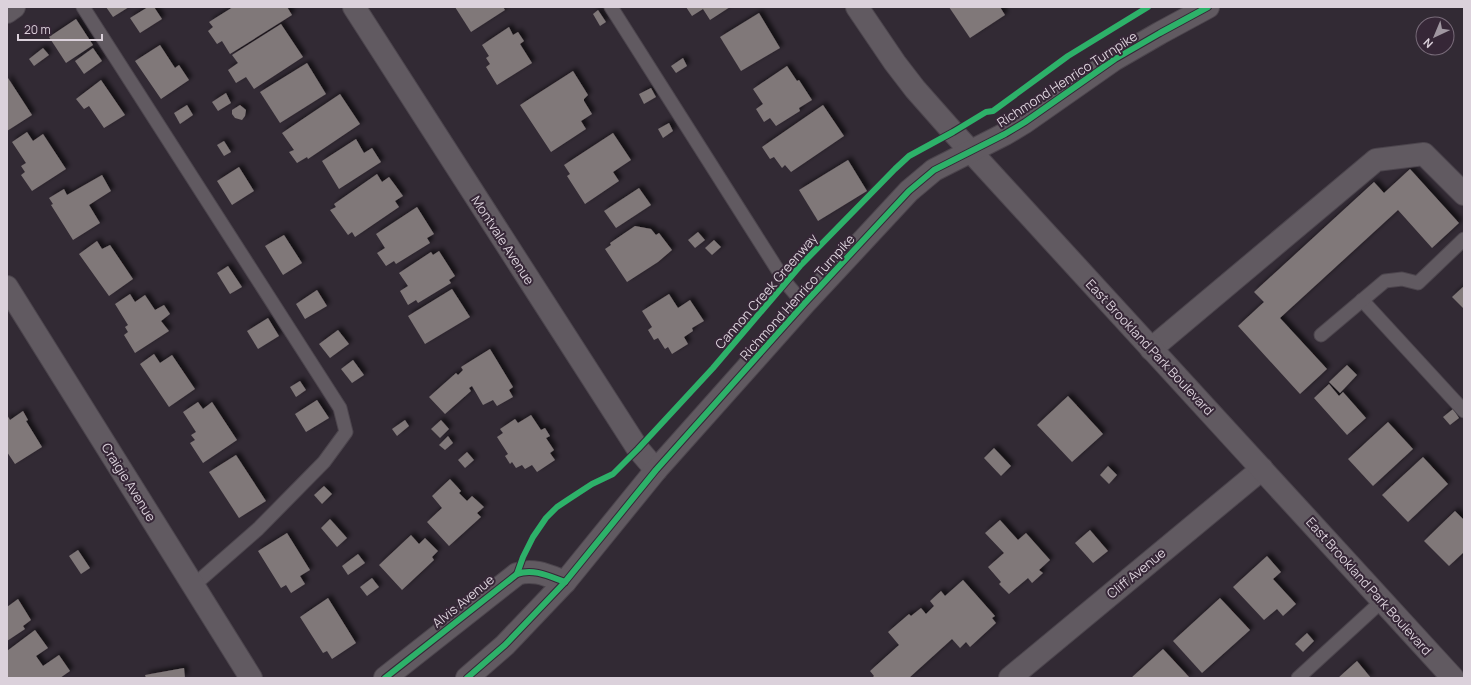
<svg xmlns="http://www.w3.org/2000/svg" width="1471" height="685" font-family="Manrope,sans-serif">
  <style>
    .building { fill: #807879; filter: url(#shadow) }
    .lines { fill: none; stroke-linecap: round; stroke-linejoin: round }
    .lane-casing { stroke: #4c454d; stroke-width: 15 }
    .street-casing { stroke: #4c454d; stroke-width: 24 }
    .secondary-casing { stroke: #4c454d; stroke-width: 24 }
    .lane { stroke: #615a61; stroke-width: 13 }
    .street { stroke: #615a61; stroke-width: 22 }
    .secondary { stroke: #615a61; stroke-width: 22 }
    .cycleway-casing { stroke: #362737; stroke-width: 8 }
    .cycleway { stroke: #2db169; stroke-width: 6 }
    .labels { text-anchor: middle; stroke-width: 4; stroke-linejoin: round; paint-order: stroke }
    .street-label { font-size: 13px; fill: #dbd1db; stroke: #362737 }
  </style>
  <defs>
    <filter id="shadow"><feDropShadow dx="3.5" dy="-3.5" stdDeviation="2" flood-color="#0009"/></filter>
  </defs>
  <rect width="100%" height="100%" fill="#322a34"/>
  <!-- building -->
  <g class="building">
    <polygon points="106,7 129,7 113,17"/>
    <polygon points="148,7 154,7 162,19 140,33 130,18"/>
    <polygon points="233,7 287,7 292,15 230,54 222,41 217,44 208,31 213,27 209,22"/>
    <polygon points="455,7 503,7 505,10 471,32"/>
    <polygon points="686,7 730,7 710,20 703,9 692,16"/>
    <polygon points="949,7 1000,7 1005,15 970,38"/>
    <polygon points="598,10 606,22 600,26 593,14"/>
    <polygon points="759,13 780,48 741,71 720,37"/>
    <polygon points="76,19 93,45 66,63 49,37"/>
    <polygon points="281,24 303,57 254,89 246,77 236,83 228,70 238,63 232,55"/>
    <polygon points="509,27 513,35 518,32 524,41 520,44 532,63 497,85 486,67 490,64 486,58 489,56 482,45"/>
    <polygon points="160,45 175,68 179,65 189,80 161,99 135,61"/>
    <polygon points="43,48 49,55 34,66 29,59"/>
    <polygon points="93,48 102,61 84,74 75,61"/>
    <polygon points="683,58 687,66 676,73 671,66"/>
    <polygon points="307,63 326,94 280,123 260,92"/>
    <polygon points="787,66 797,81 799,80 812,100 799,108 800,111 776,126 770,118 764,122 756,109 763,104 753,89"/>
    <polygon points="573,71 588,95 584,99 584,101 592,114 581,121 586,129 551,152 520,105"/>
    <polygon points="8,78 32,115 7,131 7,79"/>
    <polygon points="101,80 125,115 104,128 89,106 84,109 76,99"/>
    <polygon points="651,88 656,97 644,104 639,94"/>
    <polygon points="226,93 231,103 218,111 212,102"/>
    <polygon points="340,94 360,124 308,159 307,157 297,163 289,152 294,150 282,133"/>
    <polygon points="187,105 193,115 180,124 174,113"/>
    <polygon points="240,105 246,110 245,116 242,120 235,118 232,114 232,110"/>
    <polygon points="823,105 844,136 791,172 785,165 782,168 774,157 770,159 762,147"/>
    <polygon points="669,123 673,131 663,138 658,129"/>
    <polygon points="27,132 33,141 43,134 66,169 32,191 21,175 25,172 21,166 26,163 12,142"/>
    <polygon points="613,133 631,160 613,172 619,181 585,204 567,176 570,174 564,165"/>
    <polygon points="356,139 364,153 372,148 381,162 339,189 322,161"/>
    <polygon points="224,141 231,152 224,156 217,145"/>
    <polygon points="848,160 867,191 818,221 799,190"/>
    <polygon points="239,167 254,191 232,205 217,181"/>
    <polygon points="1410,169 1459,223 1432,248 1398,210 1280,318 1327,369 1300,394 1238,326 1264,302 1254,292 1374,182 1384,193"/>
    <polygon points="377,174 382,182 389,177 395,185 403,196 395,201 399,207 355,237 352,232 348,235 330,210 336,207 334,204"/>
    <polygon points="102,175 111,191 89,205 100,223 73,240 51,205 53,204 49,198 64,189 67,195"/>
    <polygon points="639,188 651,205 616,228 604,211"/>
    <polygon points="417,207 434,234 427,238 430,243 396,264 394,261 386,266 377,253 385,248 376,234"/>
    <polygon points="635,226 651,229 656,235 659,233 672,250 658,262 627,282 605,249 611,245 610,243"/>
    <polygon points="698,232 705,240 695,248 688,240"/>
    <polygon points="284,235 302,263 283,275 265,246"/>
    <polygon points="714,240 721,247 712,255 705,248"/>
    <polygon points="97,241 102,249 110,245 133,279 109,296 79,254"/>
    <polygon points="439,251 455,276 449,280 451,283 418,303 416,300 408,305 400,291 408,286 399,273 431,252 433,255"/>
    <polygon points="228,266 242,287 230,294 217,273"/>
    <polygon points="1464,286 1464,309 1452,297"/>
    <polygon points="452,289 470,317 425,344 408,316"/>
    <polygon points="317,290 327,306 305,319 296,304"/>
    <polygon points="130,294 135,302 145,295 155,310 164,305 170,314 161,321 169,331 135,353 124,335 128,332 125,327 128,325 115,304"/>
    <polygon points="669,294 678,308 690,300 704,321 692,328 693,331 684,337 688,344 672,354 668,347 665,349 658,338 654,340 648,330 652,327 642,311"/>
    <polygon points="268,318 279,336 258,349 247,331"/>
    <polygon points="338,330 349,344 330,358 319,344"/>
    <polygon points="490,349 513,387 509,390 513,397 497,406 493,400 483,405 472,386 469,388 471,391 445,414 429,397 456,373 458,375 463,370 461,367"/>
    <polygon points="154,354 160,363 172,355 195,389 169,407 140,364"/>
    <polygon points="353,360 364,375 352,383 341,369"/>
    <polygon points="1347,365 1357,375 1340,393 1329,382"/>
    <polygon points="300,381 306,390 296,397 290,387"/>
    <polygon points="1329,384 1339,396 1343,392 1366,418 1347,435 1314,398"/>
    <polygon points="1068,396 1103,434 1072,462 1037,425"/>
    <polygon points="317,400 329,418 306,432 295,414"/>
    <polygon points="198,402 203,409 212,402 237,440 203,463 190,443 195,440 191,435 196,432 183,412"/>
    <polygon points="1453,409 1459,418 1450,425 1443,417"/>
    <polygon points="23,411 28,420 26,421 42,447 15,464 7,452 7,415 10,420"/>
    <polygon points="531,415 541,430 545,428 550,436 546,438 554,450 550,453 555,460 537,472 532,465 525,469 522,465 516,468 512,462 510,464 505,456 508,454 497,437 503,433 500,429 515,419 518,423"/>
    <polygon points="405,420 409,426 397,436 392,429"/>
    <polygon points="441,420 449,429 440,438 431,429"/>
    <polygon points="1388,422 1413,449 1373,486 1348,459"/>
    <polygon points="448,436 453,443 445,450 439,445"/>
    <polygon points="994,448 1011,466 1001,476 984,458"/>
    <polygon points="467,452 474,460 465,468 458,460"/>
    <polygon points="236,455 266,501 239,518 209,472"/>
    <polygon points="1423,457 1448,484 1408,522 1382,495"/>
    <polygon points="1108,466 1117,475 1109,484 1100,475"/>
    <polygon points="450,479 461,491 459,493 467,501 472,496 484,507 477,513 481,517 449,546 427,522 442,508 432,496"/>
    <polygon points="324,486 332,494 322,504 314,495"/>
    <polygon points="1455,511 1464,520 1464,552 1449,566 1424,541"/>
    <polygon points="330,519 347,538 337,547 321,528"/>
    <polygon points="1000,520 1018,540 1026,533 1050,560 1039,570 1043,573 1032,583 1028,578 1009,594 999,584 1001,582 988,567 1004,553 985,533"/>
    <polygon points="1090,530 1108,551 1093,563 1075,543"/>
    <polygon points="287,533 310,570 300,576 305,584 291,593 286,585 281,588 258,551"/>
    <polygon points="411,535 419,544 425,538 438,551 432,557 434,560 402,590 379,565"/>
    <polygon points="78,550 90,568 81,574 69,556"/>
    <polygon points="358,554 365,563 348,575 342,566"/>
    <polygon points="1267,556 1281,572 1273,579 1296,604 1283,616 1277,609 1264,620 1233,587"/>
    <polygon points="372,578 379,587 367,596 360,587"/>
    <polygon points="963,580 995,616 992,618 996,623 970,647 966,642 960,648 952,639 909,678 872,678 874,676 870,671 899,645 888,632 909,614 911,616 921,608 926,614 934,606 930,601 941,591 945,596"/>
    <polygon points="328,598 356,643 332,659 327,651 323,653 300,617"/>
    <polygon points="1220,598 1250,630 1202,673 1173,641"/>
    <polygon points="18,599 31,620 23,626 25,629 7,641 7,607"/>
    <polygon points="35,630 48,648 36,656 43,666 59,655 70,671 60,678 7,678 7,651"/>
    <polygon points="1307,633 1314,641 1303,652 1295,644"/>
    <polygon points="1163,649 1190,678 1131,678"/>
    <polygon points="1357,661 1371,678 1338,678"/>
    <polygon points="184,668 185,678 146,678 145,675"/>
  </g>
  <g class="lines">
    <defs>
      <g id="lane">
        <polyline points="83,7 340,408 346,432 324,462 258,529 193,586"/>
        <polyline points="611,7 786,283 804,304"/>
        <polyline points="1362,300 1464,411"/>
        <polyline points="1321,335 1385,281 1402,279 1418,283 1464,239"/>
        <polyline points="1298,678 1382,601"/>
      </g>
      <g id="street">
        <polyline points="354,7 638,449 656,470"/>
        <polyline points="7,12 14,7"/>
        <polyline points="7,287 251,678"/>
        <polyline points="1151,349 1376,160 1424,154 1464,194"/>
        <path d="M385,678L517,574C533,568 549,576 565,582"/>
        <polyline points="1010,678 1262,469"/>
      </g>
      <g id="secondary">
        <polyline points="857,7 895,63 915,89 953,132 1453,678"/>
        <polyline points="467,678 505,645 565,582 656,470 804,304 909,191 934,170 1005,134 1025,122 1115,59 1160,33 1208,7"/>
      </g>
    </defs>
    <!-- lane casing -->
    <use href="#lane" class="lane-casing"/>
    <!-- street casing -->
    <use href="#street" class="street-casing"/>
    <!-- secondary casing -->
    <use href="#secondary" class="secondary-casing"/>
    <!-- lane -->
    <use href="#lane" class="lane"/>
    <!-- street -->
    <use href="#street" class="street"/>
    <!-- secondary -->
    <use href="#secondary" class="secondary"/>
    <defs>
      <g id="cycleway">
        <polyline points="517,574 523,557 533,537 546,518 557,507 569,499 592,484 613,474 638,449 713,368 800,266 895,169 909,156 953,132 986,112 993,111 1068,56 1148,7"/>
        <path d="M385,678L517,574C533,568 549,576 565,582"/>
        <polyline points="467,678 505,645 565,582 656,470 804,304 909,191 934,170 1005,134 1025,122 1115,59 1160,33 1208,7"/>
      </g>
    </defs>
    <!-- cycleway casing -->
    <use href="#cycleway" class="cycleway-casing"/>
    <!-- cycleway -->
    <use href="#cycleway" class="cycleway"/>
  </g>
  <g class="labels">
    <!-- street labels -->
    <g class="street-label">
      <text transform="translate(1067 79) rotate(-33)" y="5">Richmond Henrico Turnpike</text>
      <text transform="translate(503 240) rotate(57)" y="5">Montvale Avenue</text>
      <text transform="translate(766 291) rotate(-49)" y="5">Cannon Creek Greenway</text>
      <text transform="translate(797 297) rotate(-48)" y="5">Richmond Henrico Turnpike</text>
      <text transform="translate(1150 347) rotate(47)" y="5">East Brookland Park Boulevard</text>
      <text transform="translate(129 482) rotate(58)" y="5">Craigie Avenue</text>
      <text transform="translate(1136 573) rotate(-39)" y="5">Cliff Avenue</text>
      <text transform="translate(1369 586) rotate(48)" y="5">East Brookland Park Boulevard</text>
      <text transform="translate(463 601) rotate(-39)" y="5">Alvis Avenue</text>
    </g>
  </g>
  <!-- border -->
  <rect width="1471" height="685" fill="none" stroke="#dbd1db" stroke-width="16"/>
  <!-- north arrow -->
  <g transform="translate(1435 36) rotate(224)"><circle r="19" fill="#362737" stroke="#786b79"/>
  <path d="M0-3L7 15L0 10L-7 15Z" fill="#a097a1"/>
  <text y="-6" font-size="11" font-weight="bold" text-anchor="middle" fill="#dbd1db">N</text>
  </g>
  <!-- scale -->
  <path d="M18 34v6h84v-6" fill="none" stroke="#dbd1db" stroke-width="2"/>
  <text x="24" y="34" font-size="12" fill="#dbd1db" stroke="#362737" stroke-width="3" paint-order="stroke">20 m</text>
</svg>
